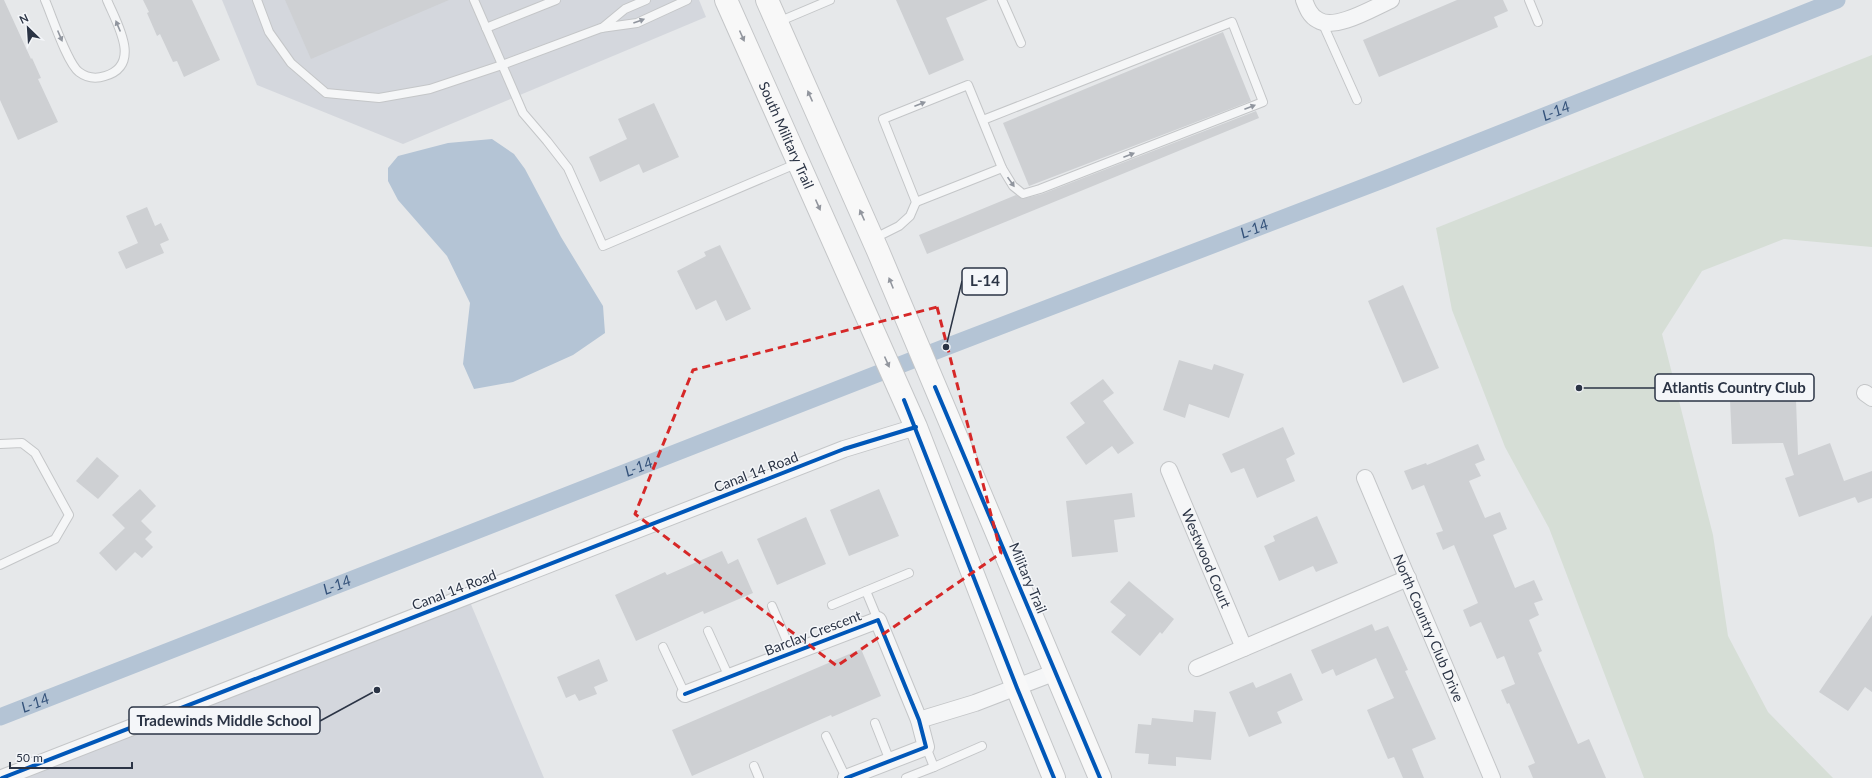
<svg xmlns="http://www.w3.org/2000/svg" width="1872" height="778" font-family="Lato,sans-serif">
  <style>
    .built { fill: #d4d7dd }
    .green { fill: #d6ded6 }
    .water { fill: #b4c4d5 }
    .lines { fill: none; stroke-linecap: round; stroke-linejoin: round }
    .canal { stroke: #b4c4d5; stroke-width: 17 }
    .building { fill: #ced0d3 }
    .lane-casing { stroke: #c4c6c8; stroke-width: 10 }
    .street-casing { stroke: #c4c6c8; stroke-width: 18 }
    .secondary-casing { stroke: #c4c6c8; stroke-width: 24 }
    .lane { stroke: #f5f6f7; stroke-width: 8 }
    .street { stroke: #f5f6f7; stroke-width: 16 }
    .secondary { stroke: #f8f8f8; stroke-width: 22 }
    .cycleway-casing { stroke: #f4f6f9; stroke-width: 6 }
    .cycleway { stroke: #0057b8; stroke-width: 4 }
    .oneway { fill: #90959e }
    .oneway2 { fill: #92969e }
    .marked { fill: none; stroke: #d62828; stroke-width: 3; stroke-dasharray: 8 5; stroke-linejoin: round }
    .labels { text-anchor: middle; stroke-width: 3; stroke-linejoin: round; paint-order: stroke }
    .street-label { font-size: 14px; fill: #2b3445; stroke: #f4f6f9 }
    .water-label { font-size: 15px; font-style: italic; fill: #34527a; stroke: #f4f6f9 }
    .leader { fill: none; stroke: #2b3445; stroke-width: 1.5 }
    .callout-dot { fill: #2b3445; stroke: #f4f6f9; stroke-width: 1.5 }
    .callout { fill: #f4f6f9; stroke: #2b3445; stroke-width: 1.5 }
    .callout-label { font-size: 15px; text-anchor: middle; font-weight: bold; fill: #2b3445 }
  </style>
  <rect width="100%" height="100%" fill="#e6e8ea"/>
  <!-- built -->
  <g class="built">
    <polygon points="222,0 699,0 706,17 403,144 257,85"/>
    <polygon points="470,602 544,778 25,778"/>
  </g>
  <!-- green -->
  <polygon class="green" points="1872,55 1872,247 1784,239 1702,271 1662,334 1713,535 1728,636 1768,712 1833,778 1644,778 1549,528 1505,447 1452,310 1436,228"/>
  <!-- water -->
  <polygon class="water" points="492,139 514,154 525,169 561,237 603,306 605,333 573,355 513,382 474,389 463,364 470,303 447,256 398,200 388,181 388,168 398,156 448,143"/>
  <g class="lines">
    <!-- canal -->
    <path class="canal" id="s1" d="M0,717L946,347L1385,179L1837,0"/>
  </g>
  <!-- building -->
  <g class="building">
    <polygon points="0,0 4,0 31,59 32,58 41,78 38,79 58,122 18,140 0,100"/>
    <polygon points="143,0 192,0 220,60 184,77 177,61 173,62 160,34 157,36 147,13 149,12"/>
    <polygon points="285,0 449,0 311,59"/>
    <polygon points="896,0 988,0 946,18 964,60 929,75"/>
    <polygon points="1457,0 1503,0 1508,11 1494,17 1498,27 1379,77 1363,40"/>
    <polygon points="1223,32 1251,101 1029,186 1003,123"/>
    <polygon points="654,103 679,157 643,173 639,164 600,182 589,157 627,139 618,119"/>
    <polygon points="1256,111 1259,118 927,254 919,235 1016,195 1022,199 1042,194"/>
    <polygon points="147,207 155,226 161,223 169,240 160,244 164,253 126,269 118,252 138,243 126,216"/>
    <polygon points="720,245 751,309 726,321 716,300 696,310 677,271 706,256 704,252"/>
    <polygon points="1403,285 1439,368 1403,383 1368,301"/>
    <polygon points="1179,360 1212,370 1214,364 1244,374 1229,418 1189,404 1185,418 1163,410"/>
    <polygon points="1811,374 1812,399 1796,400 1798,455 1830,443 1844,481 1872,471 1872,498 1858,503 1855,497 1799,517 1785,478 1794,475 1783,443 1732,444 1729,378"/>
    <polygon points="1103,379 1114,393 1103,401 1134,443 1118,454 1112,446 1086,465 1066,437 1085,423 1070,403"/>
    <polygon points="1283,427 1295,454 1286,459 1295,481 1257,498 1244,468 1231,473 1222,454"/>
    <polygon points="1478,444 1485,460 1475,464 1481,476 1469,481 1485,518 1500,512 1507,529 1493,535 1515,588 1534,580 1543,600 1534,603 1539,615 1529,620 1542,651 1538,653 1578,744 1589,739 1606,778 1533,778 1528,766 1535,763 1509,703 1507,704 1501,690 1515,684 1504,656 1497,659 1481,622 1470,627 1463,610 1478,603 1454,545 1443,550 1436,533 1443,531 1424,485 1412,490 1404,471 1426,463 1427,465"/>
    <polygon points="97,457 119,476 98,499 76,481"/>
    <polygon points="140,489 156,506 141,521 152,532 145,539 153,547 142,558 135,552 116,571 99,553 125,528 112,515"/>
    <polygon points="879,489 899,536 849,556 830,510"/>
    <polygon points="1132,493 1135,517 1114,520 1118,552 1072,557 1066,501"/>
    <polygon points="1317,516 1338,563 1316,572 1313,566 1279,581 1264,546 1275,541 1273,536"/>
    <polygon points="806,517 826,564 777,585 757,539"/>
    <polygon points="722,551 728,564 738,559 753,593 704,614 703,611 636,641 615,595 665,572 667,575"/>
    <polygon points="1129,581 1174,619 1162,634 1160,632 1140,656 1111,632 1126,615 1110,602"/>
    <polygon points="1872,615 1872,692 1865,687 1848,711 1819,692"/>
    <polygon points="1372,624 1375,631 1388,626 1408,670 1405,671 1436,739 1412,749 1424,778 1403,778 1394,757 1388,759 1367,710 1394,698 1376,658 1336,676 1333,669 1322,674 1311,650"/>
    <polygon points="861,649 881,696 832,717 831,715 692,776 672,730"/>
    <polygon points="599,659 608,681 594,687 597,694 579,701 575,694 566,698 557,677"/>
    <polygon points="1291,673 1303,700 1277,712 1282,723 1249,737 1229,692 1253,682 1256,688"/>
    <polygon points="1194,710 1216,712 1211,760 1176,757 1176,766 1148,764 1149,754 1135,753 1138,724 1151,725 1152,718 1193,722"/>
  </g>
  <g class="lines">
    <defs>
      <g id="lane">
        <path d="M45,0C52,16 67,63 79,72C87,78 96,79 105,76C143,65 116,22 107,0"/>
        <polyline points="257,0 269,32 291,63 326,93 379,98 430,89 502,65 601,28 637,23 687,0"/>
        <polyline points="474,0 523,113 547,141 568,168 603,246 798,163"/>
        <polyline points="1002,0 1021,43"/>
        <polyline points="1529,0 1538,22"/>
        <polyline points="778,22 830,0"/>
        <polyline points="1322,22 1357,100"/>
        <polyline points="486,28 556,0"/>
        <polyline points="602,28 625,9 646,0"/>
        <polyline points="916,202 1002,168"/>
        <polyline points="873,239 899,226 910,216 916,202 883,119 968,85 1002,168 1013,186 1023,194 1040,189 1263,102 1232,22 983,120"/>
        <polyline points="0,444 22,443 35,453 69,515 55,539 0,565"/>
        <polyline points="866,591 878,620"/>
        <polyline points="832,605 909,573"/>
        <polyline points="772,606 792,653"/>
        <polyline points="708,631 729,677"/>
        <polyline points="663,647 685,694"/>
        <polyline points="875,723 890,761"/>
        <polyline points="826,736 846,778"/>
        <polyline points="926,747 934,767 982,746"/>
        <polyline points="754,766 759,778"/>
        <polyline points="906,778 934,767"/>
      </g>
      <g id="street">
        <path d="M1304,0C1307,8 1310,16 1318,20C1335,31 1373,8 1391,0"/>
        <polyline points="1865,393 1872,398"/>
        <path id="s2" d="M1169,470L1244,648"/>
        <path id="s3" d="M1365,478L1492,778"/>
        <polyline points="1197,668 1408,578"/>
        <polyline points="685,694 878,620 919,720 926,747 846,778"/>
        <polyline points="919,720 975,703 1056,672"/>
        <polyline points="2,778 844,449 916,427"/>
      </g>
      <g id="secondary">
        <path id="s4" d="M726,0L916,427L1017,688L1054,778"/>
        <polyline points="767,0 878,251 1100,778"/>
      </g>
    </defs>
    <!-- lane casing -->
    <use href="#lane" class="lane-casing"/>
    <!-- street casing -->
    <use href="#street" class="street-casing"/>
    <!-- secondary casing -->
    <use href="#secondary" class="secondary-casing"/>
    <!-- lane -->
    <use href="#lane" class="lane"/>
    <!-- street -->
    <use href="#street" class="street"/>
    <!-- secondary -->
    <use href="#secondary" class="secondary"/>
    <defs>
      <g id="cycleway">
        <polyline points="935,387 1100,778"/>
        <polyline points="904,400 1017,688 1054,778"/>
        <polyline points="685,694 878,620 919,720 926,747 846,778"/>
        <polyline points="2,778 844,449 916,427"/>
      </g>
    </defs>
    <!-- cycleway casing -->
    <use href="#cycleway" class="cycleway-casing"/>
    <!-- cycleway -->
    <use href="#cycleway" class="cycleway"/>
  </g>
  <!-- one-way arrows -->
  <defs><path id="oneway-solid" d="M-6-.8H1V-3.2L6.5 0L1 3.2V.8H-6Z"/></defs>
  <g class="oneway">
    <use href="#oneway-solid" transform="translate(639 21) rotate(-20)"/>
    <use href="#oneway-solid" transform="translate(118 26) rotate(-113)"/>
    <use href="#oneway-solid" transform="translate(60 36) rotate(67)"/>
    <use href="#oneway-solid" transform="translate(920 104) rotate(-21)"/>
    <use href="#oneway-solid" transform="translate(1250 107) rotate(-21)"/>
    <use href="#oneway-solid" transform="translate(1129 155) rotate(-21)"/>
    <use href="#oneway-solid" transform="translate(1011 182) rotate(55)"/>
  </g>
  <g class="oneway2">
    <use href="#oneway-solid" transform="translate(742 36) rotate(66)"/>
    <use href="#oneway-solid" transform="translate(810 96) rotate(-114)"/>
    <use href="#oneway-solid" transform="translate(818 205) rotate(66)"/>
    <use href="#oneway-solid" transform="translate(862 215) rotate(-114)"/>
    <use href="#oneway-solid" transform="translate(891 283) rotate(-112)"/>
    <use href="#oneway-solid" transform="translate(887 362) rotate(66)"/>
  </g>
  <!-- marked area -->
  <path class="marked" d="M937,307L1001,553L837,666L635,514L693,370Z"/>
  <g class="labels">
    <!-- street labels -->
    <g class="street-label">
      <text dy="5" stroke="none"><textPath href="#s4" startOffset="148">South Military Trail</textPath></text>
      <text transform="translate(756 472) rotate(-21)" y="5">Canal 14 Road</text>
      <text dy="5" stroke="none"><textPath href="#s2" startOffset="96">Westwood Court</textPath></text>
      <text transform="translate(1028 578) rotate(67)" y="5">Military Trail</text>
      <text transform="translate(454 590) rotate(-21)" y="5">Canal 14 Road</text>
      <text dy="5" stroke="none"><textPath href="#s3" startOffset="163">North Country Club Drive</textPath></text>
      <text transform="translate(813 633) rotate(-21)" y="5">Barclay Crescent</text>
    </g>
    <!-- water labels -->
    <g class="water-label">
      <text dy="5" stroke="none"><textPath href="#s1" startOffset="1670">L-14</textPath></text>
      <text dy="5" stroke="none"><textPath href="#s1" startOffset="1346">L-14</textPath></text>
      <text dy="5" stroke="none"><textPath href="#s1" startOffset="686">L-14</textPath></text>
      <text dy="5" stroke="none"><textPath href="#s1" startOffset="362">L-14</textPath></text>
      <text dy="5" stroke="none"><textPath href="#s1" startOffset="38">L-14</textPath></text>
    </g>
  </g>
  <!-- callouts -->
  <path class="leader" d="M946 347L962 281M1579 388L1655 388M377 690L320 721"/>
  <g class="callout-dot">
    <circle cx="946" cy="347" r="4"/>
    <circle cx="1579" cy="388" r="4"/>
    <circle cx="377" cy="690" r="4"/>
  </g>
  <g class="callout">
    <rect x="962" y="268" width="45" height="27" rx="4"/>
    <rect x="1655" y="374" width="159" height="27" rx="4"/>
    <rect x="129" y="707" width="191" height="27" rx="4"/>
  </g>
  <g class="callout-label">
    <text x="985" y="286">L-14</text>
    <text x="1734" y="393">Atlantis Country Club</text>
    <text x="224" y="726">Tradewinds Middle School</text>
  </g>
  <!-- north arrow -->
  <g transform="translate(28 28) rotate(335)" stroke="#f4f6f9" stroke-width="3" paint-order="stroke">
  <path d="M0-3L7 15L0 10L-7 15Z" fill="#2b3445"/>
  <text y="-6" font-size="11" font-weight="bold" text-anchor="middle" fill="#2b3445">N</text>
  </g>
  <!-- scale -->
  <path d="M10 762v6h122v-6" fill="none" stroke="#2b3445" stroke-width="2"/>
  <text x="16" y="762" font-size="12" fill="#2b3445" stroke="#f4f6f9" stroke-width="3" paint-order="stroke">50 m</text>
</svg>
